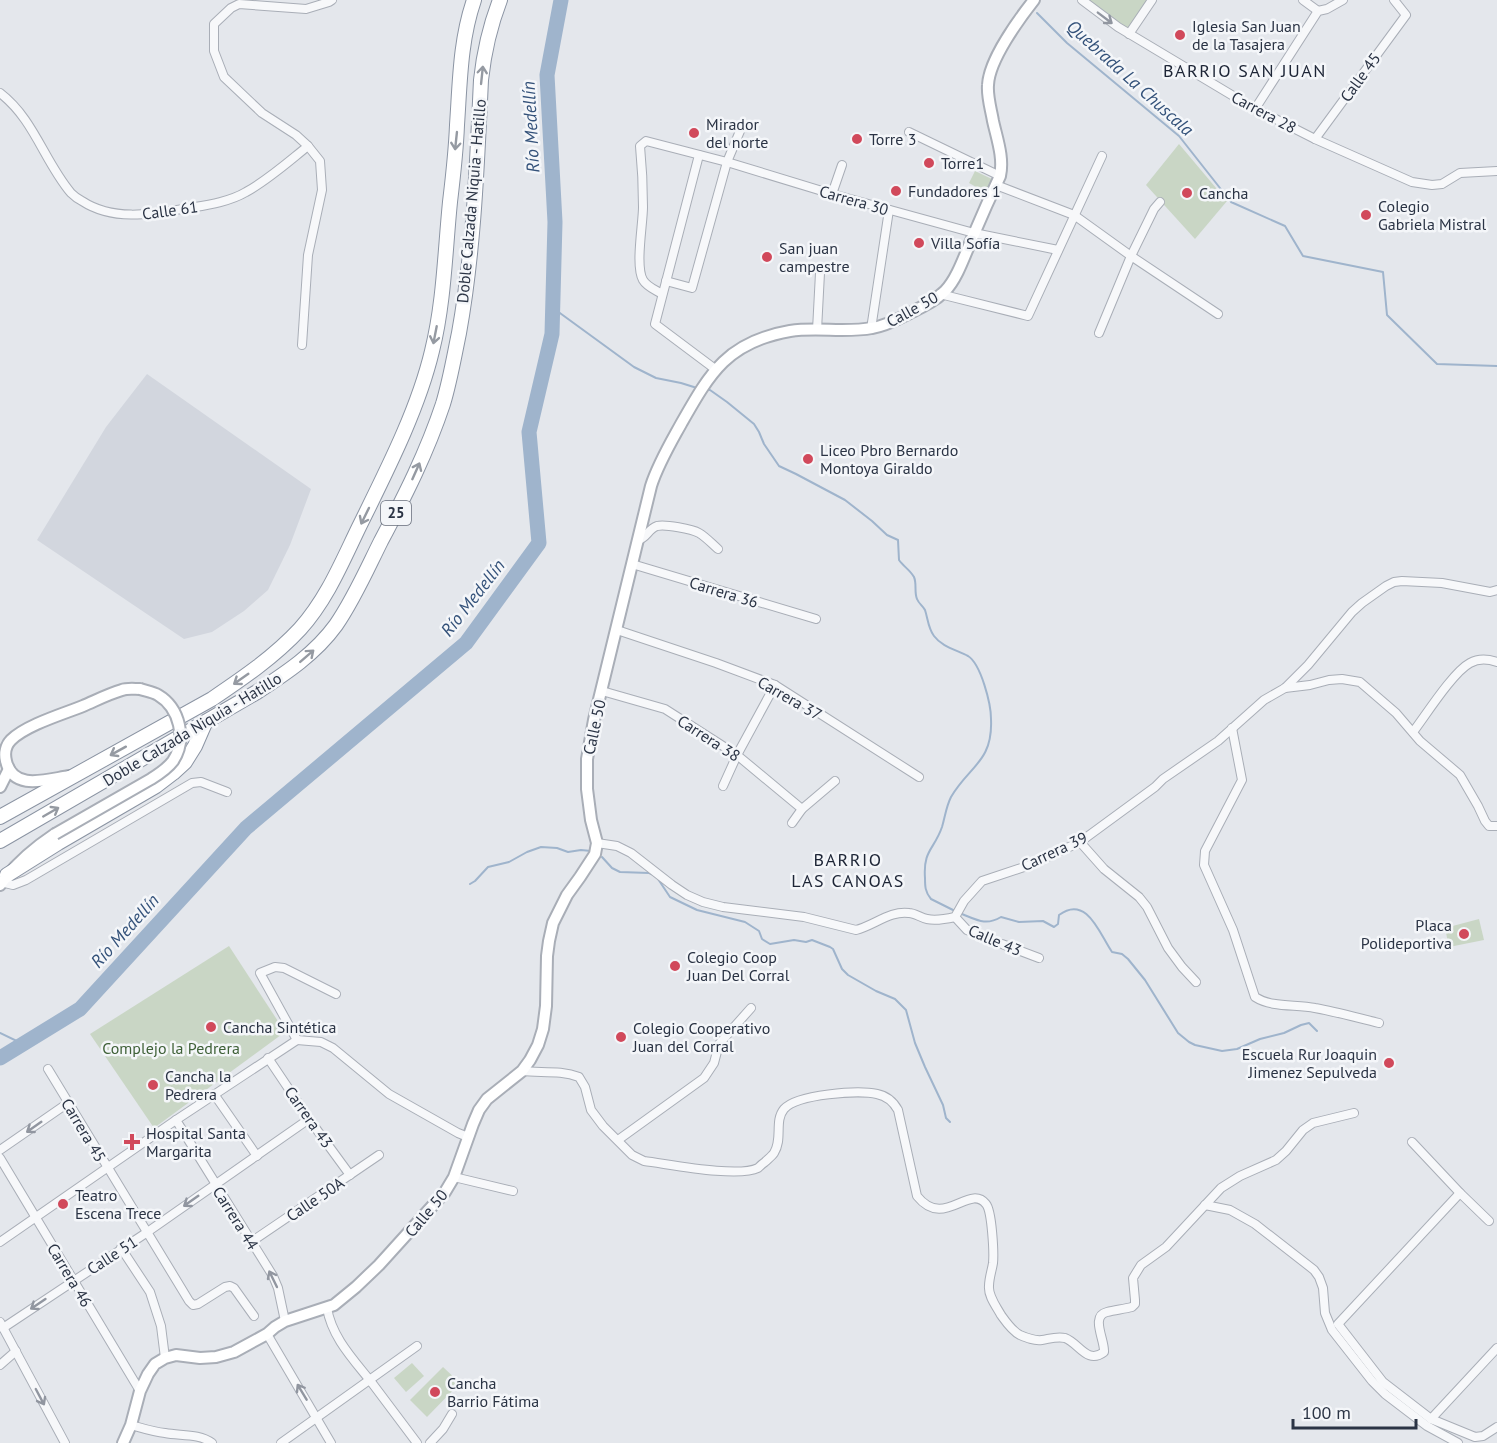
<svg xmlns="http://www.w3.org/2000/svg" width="1497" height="1443" font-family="'PT Sans',sans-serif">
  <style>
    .built { fill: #d2d6de }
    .green { fill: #c9d6c5 }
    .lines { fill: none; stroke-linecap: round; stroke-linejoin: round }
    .stream { stroke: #9fb4cc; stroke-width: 2 }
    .river { stroke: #9fb4cc; stroke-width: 15 }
    .street-casing { stroke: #a9aeb7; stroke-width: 10 }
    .secondary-casing { stroke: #a9aeb7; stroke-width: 14 }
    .highway-casing { stroke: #8b94a3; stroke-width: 16 }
    .street { stroke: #f7f8fa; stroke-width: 8 }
    .secondary { stroke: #fff; stroke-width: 10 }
    .highway { stroke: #fff; stroke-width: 14 }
    .secondary-bridge-casing { stroke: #a9aeb7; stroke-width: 14; stroke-linecap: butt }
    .secondary-bridge { stroke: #fff; stroke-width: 10 }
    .oneway { stroke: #9196a0 }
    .oneway2 { stroke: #959aa2 }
    .poi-dot { fill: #d1495b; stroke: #f4f6f9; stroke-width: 2 }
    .labels { text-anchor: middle; stroke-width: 5; stroke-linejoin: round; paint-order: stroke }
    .shield { fill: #f4f6f9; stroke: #676e7b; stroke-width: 1.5 }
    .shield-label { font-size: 15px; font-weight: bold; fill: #2b3445 }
    .poi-label { font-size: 16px; fill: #2b3445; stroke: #f4f6f9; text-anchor: start }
    .street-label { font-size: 16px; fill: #2b3445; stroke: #f4f6f9 }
    .park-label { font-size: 16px; fill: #3f6138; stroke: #f4f6f9 }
    .neighbourhood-label { font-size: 18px; letter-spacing: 1.5px; fill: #1d2536; stroke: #f4f6f9 }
    .water-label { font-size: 18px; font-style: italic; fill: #34527a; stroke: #f4f6f9 }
  </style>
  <rect width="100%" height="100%" fill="#e4e7ec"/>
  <!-- built -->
  <polygon class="built" points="147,374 311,489 290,545 268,590 244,611 212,632 184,639 37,540 106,427"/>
  <!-- green -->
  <g class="green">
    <polygon points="1080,0 1152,0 1129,34"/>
    <polygon points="1179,144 1227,201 1195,239 1146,185"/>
    <polygon points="975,171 994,180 987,193 969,183"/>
    <polygon points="1479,919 1484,940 1449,947 1445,928"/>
    <polygon points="229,946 285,1032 154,1128 90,1034"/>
    <polygon points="412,1363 424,1376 406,1392 394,1378"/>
    <polygon points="443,1367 460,1383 427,1417 410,1400"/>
  </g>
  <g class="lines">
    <!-- stream -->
    <g class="stream">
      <polyline points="1037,13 1067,43 1179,136 1231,202 1285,226 1303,256 1383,272 1387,315 1437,364 1497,366"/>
      <polyline points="553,308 634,367 656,378 681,383 697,388"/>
      <path d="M706,390H710L727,402L754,424L759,432L764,444L779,466L796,474L845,500L872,521L887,535L898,540L899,560C903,566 910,570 914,577C917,584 914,592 917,599C919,604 923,606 925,610C928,619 928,628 934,636C942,647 957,650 968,656C981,664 991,704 991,719C993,762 969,766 951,797C946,807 945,817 942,827C934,850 923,850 925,878C925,886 925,892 931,899L955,911"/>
      <polyline points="602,857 612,868 620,872 649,873 654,875"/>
      <polyline points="658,879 670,897 697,910 745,922 759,931 762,939 770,944 794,940 806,942 812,940 830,947 833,949 842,969 848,975 876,991 895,999 906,1010 915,1043 925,1067 943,1105 946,1118 950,1122"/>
      <polyline points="470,884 475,881 488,867 509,862 527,852 541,847 557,848 568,852 581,850 591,851"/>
      <path d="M962,914C977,920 986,926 1001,917L1019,922L1043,921L1054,927L1058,924L1059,915C1087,894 1100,935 1112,952L1122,954L1128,959L1145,980L1178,1033L1189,1042L1195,1045L1222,1051L1237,1049L1260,1039L1284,1033L1301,1025L1309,1023L1317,1031"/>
      <polyline points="0,1033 23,1044"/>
    </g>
    <!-- river -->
    <polyline class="river" points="0,1058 80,1009 246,828 466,643 539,543 529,432 552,334 555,222 547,75 561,0"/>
    <defs>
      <g id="street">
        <polyline points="1082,0 1118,27 1250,106 1315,139 1412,182 1432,185 1442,184 1460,173 1497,171"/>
        <polyline points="1303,0 1318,11"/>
        <polyline points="1129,34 1152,0"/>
        <path d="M0,93C34,119 44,161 71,193C74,196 78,199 82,201C114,222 153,214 189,208C207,205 229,202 246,192C268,180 288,162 308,146"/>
        <polyline points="1255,109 1318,11 1327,9 1343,0"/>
        <polyline points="909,132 1000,176"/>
        <polyline points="1315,139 1406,15 1394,0"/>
        <polyline points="699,155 655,324 715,369"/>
        <polyline points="996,185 1074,215 1131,256 1218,314"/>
        <polyline points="832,194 842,165"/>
        <polyline points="666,281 692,288 727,162 740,131"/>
        <path d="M662,294C656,290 647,287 643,280C635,266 643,224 643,207C643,186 642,166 640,146L646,141L727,162L832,194L974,233L1058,250"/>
        <polyline points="940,294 1028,316 1102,156"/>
        <polyline points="871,329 889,210"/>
        <polyline points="817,330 820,273"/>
        <polyline points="1099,333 1131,256 1154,209 1160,202"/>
        <polyline points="302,345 308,255 322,190 320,161 308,146 296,135 262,113 224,77 214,51 214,24 231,8 239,4 306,9 329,2 332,0"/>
        <path d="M638,540C647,538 648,529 657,526C665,524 692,529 699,533C706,537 712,544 718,549"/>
        <polyline points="632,564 816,619"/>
        <polyline points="617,630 716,663 775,685 919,777"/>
        <polyline points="1285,688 1310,685 1329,680 1342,679 1360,682 1396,713 1420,741 1460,775 1478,806 1485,821 1489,826 1497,826"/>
        <polyline points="602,691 665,709 737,755 802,809"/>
        <path d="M1232,728L1242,780L1205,851L1204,865L1233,930L1255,997C1272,1008 1296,1004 1315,1008C1337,1012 1358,1018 1379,1023"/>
        <path d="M1413,732C1426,715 1453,672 1470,663C1479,658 1488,659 1497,662"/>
        <polyline points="723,786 737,755 775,685"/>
        <polyline points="792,823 802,809 835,781"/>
        <polyline points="1080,842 1104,869 1139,897 1147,907 1168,948 1182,967 1196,982"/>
        <path d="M597,843L617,846L631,853L672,885L687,895L703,902L723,907L804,917L856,930C873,926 891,910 909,913C915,913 921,918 927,919C936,921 946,919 955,917L964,901L982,881L1030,865L1080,842L1155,787L1163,779L1218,741L1264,700L1285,688L1308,665L1352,612L1362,603L1386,586L1394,582L1402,581L1442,583L1490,592L1497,590"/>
        <polyline points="1,882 13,885 26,880 192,783 201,782 227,792"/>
        <polyline points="955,917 967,930 991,941 1002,944 1039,958"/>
        <polyline points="297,1040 321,1042 333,1048 389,1094 458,1133 468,1137"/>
        <polyline points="297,1040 260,973 275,967 284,968 336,994"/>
        <polyline points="268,1058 309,1119 350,1175"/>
        <polyline points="48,1069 189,1301 193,1305 198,1304 225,1287 230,1286 234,1288 254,1316"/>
        <path d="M522,1071C541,1073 561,1070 579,1077L585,1087L591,1110L603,1126L632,1155L644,1161C669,1164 737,1178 758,1168C760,1166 762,1164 765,1162C768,1159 772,1156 774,1153C783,1139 774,1121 784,1109C797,1094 859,1090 877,1094C887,1096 893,1101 898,1110L917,1196C944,1230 969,1183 986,1204C992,1211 994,1253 993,1263C992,1270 989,1278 989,1286C988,1296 996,1306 1001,1315C1006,1322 1012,1331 1020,1335C1027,1338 1034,1341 1042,1340C1049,1339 1057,1336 1065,1338C1079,1343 1087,1365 1104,1352C1105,1340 1090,1316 1107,1312C1115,1310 1124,1309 1132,1307L1135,1304V1300L1133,1278L1141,1265L1166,1247L1221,1188L1240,1176L1276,1160L1286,1151L1303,1130L1313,1123L1354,1113"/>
        <polyline points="214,1094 257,1156"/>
        <polyline points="176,1120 273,1276 278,1288 285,1321"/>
        <polyline points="618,1140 704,1078 714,1063 719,1044 751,1008"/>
        <polyline points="1412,1142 1460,1193 1489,1221"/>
        <polyline points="0,1150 68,1103"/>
        <polyline points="0,1158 140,1391"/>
        <polyline points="454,1177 513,1191"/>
        <polyline points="1460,1193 1338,1324 1383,1382 1431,1419 1475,1437 1483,1436 1497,1427"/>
        <polyline points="1205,1205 1230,1210 1255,1224 1314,1270 1319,1277 1323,1288 1325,1313 1332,1330 1372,1381 1385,1394 1427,1426 1458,1443"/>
        <polyline points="0,1242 176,1120 297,1040"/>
        <polyline points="251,1242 379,1155"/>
        <polyline points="121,1248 150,1292 161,1326 165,1358"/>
        <path d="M327,1308C332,1338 354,1360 372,1383C387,1403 402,1423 417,1443"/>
        <polyline points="0,1322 65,1443"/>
        <polyline points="3,1328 146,1233 309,1119"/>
        <polyline points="267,1334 331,1443"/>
        <polyline points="0,1365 16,1351"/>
        <polyline points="1431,1419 1497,1348"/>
        <path d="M131,1425C142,1428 153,1432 165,1433C180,1436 199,1433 212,1443"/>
        <polyline points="281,1443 417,1346"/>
        <polyline points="430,1443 443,1429 452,1414"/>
      </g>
      <g id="secondary">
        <path d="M70,776C48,779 13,792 6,761C4,753 6,745 11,740C26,725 63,714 83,706C95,701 108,694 122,690C127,688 134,689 140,689"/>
        <polyline points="0,787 9,769"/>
        <path d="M0,885C15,864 34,848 55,834"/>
        <path d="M123,1443L131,1425L140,1391L148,1374L155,1364L165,1358L176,1355L200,1358L216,1357L234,1352L267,1334L275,1327L285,1321L334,1305L356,1287L379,1265L445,1192L454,1177L473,1124L479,1110L487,1099L522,1071L530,1060L538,1045L543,1029L546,1006L547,956L549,941L553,923L567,895L580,877L595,854L597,843L591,820L587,789V759L594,720L651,486C658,464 670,444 681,424C710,373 727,342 790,331C817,327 846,333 872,328C886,326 898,319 910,313C922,307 935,301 945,291C958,278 966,251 974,234C982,215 991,195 1000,176C1004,158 997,139 993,121C991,109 987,97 988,85C989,60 1019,19 1034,0"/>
      </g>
      <g id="highway">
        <path d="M0,817L212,699C243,678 274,657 300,629C327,599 342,562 359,527C386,472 418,410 432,351C444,303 445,252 450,202C453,177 456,151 457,125C460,82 460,41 474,0"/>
        <path d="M0,841L257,692C286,673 315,654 336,625C354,599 367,569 381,541C405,496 427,452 443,404C450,381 454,357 459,333C474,250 477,164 481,80C484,52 490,26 500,0"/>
        <polyline points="7,875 58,843 156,786 173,773 185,762 195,746 205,723"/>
      </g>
    </defs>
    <!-- street casing -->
    <use href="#street" class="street-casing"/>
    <!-- secondary casing -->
    <use href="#secondary" class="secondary-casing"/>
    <!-- highway casing -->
    <use href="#highway" class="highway-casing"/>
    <!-- street -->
    <use href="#street" class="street"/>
    <!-- secondary -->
    <use href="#secondary" class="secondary"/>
    <!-- highway -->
    <use href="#highway" class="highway"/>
    <defs>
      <path id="secondary-bridge" d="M55,834L151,779C159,774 167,769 173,761C187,740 180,708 158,695C153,692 146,691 140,689"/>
    </defs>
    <!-- secondary-bridge casing -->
    <use href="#secondary-bridge" class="secondary-bridge-casing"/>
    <!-- secondary-bridge -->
    <use href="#secondary-bridge" class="secondary-bridge"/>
  </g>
  <!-- one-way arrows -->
  <defs><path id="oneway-shaft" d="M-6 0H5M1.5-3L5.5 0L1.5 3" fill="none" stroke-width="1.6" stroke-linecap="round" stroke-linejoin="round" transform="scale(1.5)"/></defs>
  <g class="oneway">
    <use href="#oneway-shaft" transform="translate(1105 18) rotate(37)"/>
    <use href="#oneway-shaft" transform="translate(34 1127) rotate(145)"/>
    <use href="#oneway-shaft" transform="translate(191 1201) rotate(145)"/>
    <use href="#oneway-shaft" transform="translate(273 1279) rotate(-116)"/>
    <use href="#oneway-shaft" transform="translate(38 1304) rotate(146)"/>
    <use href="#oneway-shaft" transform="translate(302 1392) rotate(-121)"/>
    <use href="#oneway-shaft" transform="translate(40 1397) rotate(62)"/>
  </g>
  <g class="oneway2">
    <use href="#oneway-shaft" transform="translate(482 75) rotate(-84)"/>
    <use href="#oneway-shaft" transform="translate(456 141) rotate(96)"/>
    <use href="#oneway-shaft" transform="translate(435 335) rotate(101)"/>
    <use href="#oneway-shaft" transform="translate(416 471) rotate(-66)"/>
    <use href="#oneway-shaft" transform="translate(365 516) rotate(116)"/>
    <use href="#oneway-shaft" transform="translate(307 656) rotate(-41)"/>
    <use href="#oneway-shaft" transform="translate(241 679) rotate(145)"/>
    <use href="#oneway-shaft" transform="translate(118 751) rotate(151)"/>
    <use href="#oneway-shaft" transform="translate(51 812) rotate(-30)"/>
  </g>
  <!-- markers -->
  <g class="poi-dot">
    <circle cx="1180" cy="35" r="6"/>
    <circle cx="694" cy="133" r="6"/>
    <circle cx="857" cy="139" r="6"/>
    <circle cx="929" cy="163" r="6"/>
    <circle cx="896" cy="191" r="6"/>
    <circle cx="1187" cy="193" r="6"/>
    <circle cx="1366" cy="215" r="6"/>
    <circle cx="919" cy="243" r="6"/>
    <circle cx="767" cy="257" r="6"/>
    <circle cx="808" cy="459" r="6"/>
    <circle cx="1464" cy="934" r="6"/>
    <circle cx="675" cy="966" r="6"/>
    <circle cx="211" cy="1027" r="6"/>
    <circle cx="621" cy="1037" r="6"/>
    <circle cx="1389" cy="1063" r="6"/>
    <circle cx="153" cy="1085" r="6"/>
    <path d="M129 1133h6v6h6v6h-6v6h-6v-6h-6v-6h6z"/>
    <circle cx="63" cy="1204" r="6"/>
    <circle cx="435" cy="1392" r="6"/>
  </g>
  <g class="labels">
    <!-- shield labels -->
    <rect class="shield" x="381" y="501" width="30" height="24" rx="4.5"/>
    <g class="shield-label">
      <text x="396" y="518">25</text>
    </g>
    <!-- poi labels -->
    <g class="poi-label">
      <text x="1192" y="32">Iglesia San Juan<tspan x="1192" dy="18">de la Tasajera</tspan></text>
      <text x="706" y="130">Mirador<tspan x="706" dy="18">del norte</tspan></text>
      <text x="869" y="145">Torre 3</text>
      <text x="941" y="169">Torre1</text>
      <text x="908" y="197">Fundadores 1</text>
      <text x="1199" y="199">Cancha</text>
      <text x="1378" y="212">Colegio<tspan x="1378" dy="18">Gabriela Mistral</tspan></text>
      <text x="931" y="249">Villa Sofía</text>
      <text x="779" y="254">San juan<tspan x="779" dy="18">campestre</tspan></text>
      <text x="820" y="456">Liceo Pbro Bernardo<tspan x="820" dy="18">Montoya Giraldo</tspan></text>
      <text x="1452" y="931" text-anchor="end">Placa<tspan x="1452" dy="18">Polideportiva</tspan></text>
      <text x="687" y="963">Colegio Coop<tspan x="687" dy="18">Juan Del Corral</tspan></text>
      <text x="223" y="1033">Cancha Sintética</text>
      <text x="633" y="1034">Colegio Cooperativo<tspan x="633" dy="18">Juan del Corral</tspan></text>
      <text x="1377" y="1060" text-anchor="end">Escuela Rur Joaquin<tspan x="1377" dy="18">Jimenez Sepulveda</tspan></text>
      <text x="165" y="1082">Cancha la<tspan x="165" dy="18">Pedrera</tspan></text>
      <text x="146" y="1139">Hospital Santa<tspan x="146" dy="18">Margarita</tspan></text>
      <text x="75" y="1201">Teatro<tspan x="75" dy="18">Escena Trece</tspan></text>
      <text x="447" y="1389">Cancha<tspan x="447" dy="18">Barrio Fátima</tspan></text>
    </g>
    <!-- street labels -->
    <g class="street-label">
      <text transform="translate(1360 77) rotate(-54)" y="6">Calle 45</text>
      <text transform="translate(1264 112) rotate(28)" y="6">Carrera 28</text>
      <text transform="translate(854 200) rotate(16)" y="6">Carrera 30</text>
      <text transform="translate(471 201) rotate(-85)" y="6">Doble Calzada Niquia - Hatillo</text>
      <text transform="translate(170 210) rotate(-8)" y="6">Calle 61</text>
      <text transform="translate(912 309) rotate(-29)" y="6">Calle 50</text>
      <text transform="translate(724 592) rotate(17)" y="6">Carrera 36</text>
      <text transform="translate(790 698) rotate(30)" y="6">Carrera 37</text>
      <text transform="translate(594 727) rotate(-78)" y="6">Calle 50</text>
      <text transform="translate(192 729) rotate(-31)" y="6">Doble Calzada Niquia - Hatillo</text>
      <text transform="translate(709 738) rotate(33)" y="6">Carrera 38</text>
      <text transform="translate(1054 851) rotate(-25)" y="6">Carrera 39</text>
      <text transform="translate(995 940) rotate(23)" y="6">Calle 43</text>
      <text transform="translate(309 1117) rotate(55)" y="6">Carrera 43</text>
      <text transform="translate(84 1130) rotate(59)" y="6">Carrera 45</text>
      <text transform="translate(315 1199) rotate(-34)" y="6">Calle 50A</text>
      <text transform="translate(426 1213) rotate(-50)" y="6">Calle 50</text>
      <text transform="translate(236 1218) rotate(58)" y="6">Carrera 44</text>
      <text transform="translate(112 1255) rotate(-33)" y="6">Calle 51</text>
      <text transform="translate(70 1275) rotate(59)" y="6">Carrera 46</text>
    </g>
    <!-- park labels -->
    <g class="park-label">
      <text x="171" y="1054">Complejo la Pedrera</text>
    </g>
    <!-- neighbourhood labels -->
    <g class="neighbourhood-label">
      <text x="1245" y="77">BARRIO SAN JUAN</text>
      <text x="848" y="866">BARRIO<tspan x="848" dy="21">LAS CANOAS</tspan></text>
    </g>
    <!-- water labels -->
    <g class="water-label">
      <text transform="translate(1130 78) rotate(42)" y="6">Quebrada La Chuscala</text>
      <text transform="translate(531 127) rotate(-93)" y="6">Río Medellín</text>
      <text transform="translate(473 598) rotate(-52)" y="6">Río Medellín</text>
      <text transform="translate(125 931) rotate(-48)" y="6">Río Medellín</text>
    </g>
  </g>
  <!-- scale -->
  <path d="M1293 1419v9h123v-9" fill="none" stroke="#2b3445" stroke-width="3"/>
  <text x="1302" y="1419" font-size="18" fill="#2b3445" stroke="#f4f6f9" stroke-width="4.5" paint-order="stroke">100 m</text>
</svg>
